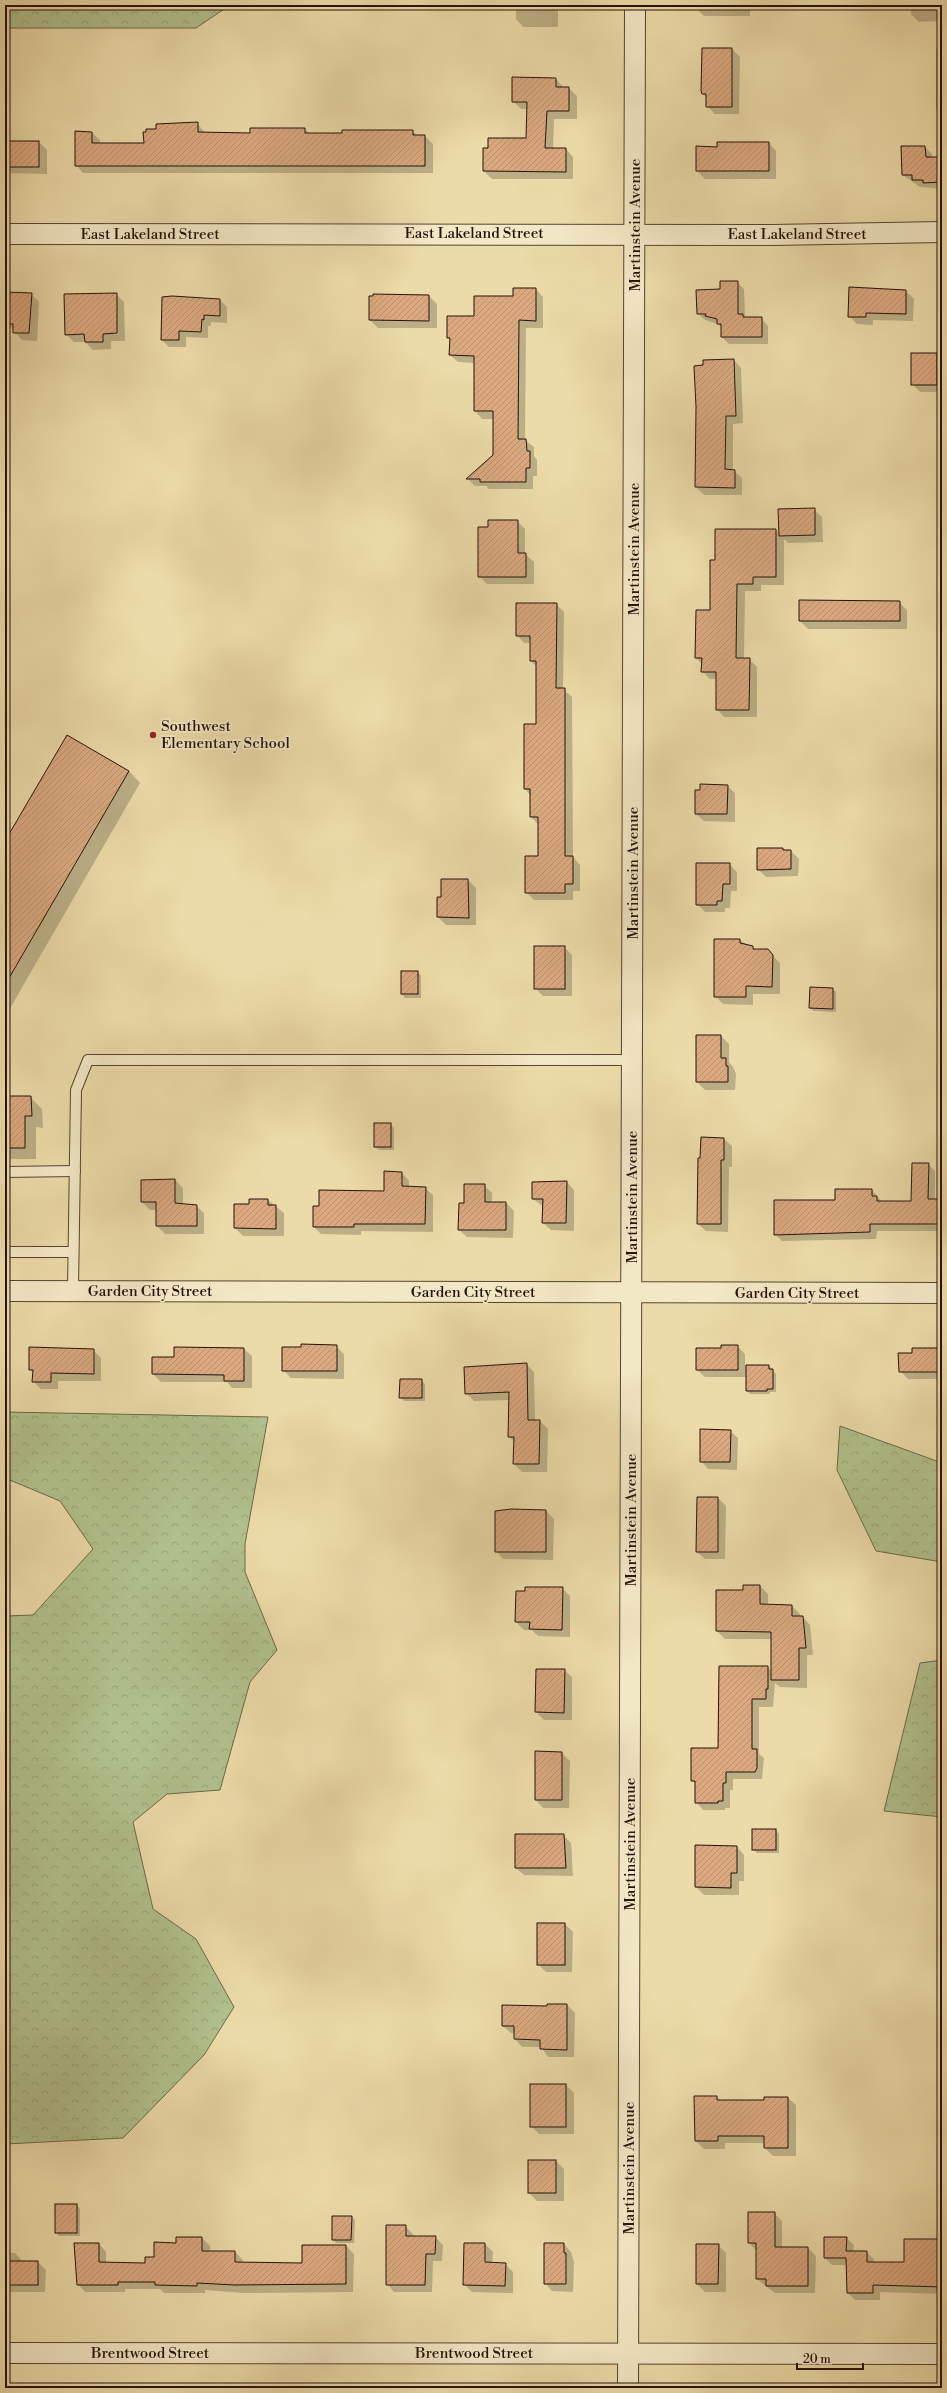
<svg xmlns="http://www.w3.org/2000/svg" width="947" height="2393" font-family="'Libre Bodoni',serif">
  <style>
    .forest { fill: url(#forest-crowns); stroke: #6b6a4a }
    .shadow { fill: #0003 }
    .building { fill: url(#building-hatch); stroke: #251209 }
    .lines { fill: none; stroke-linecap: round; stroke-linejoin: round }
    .service-casing { stroke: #574431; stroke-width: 12 }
    .minor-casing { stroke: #574431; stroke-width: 22 }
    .service { stroke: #f3e8c6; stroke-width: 10 }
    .minor { stroke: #f3e8c6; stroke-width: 20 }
    .poi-dot { fill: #8f2418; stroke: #f3e8c6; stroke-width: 1.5 }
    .labels { text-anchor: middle; stroke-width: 3.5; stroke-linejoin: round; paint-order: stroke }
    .street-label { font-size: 15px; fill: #251209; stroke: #f3e8c6 }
    .poi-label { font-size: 15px; fill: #251209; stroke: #f3e8c6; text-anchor: start }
  </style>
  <defs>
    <pattern id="forest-crowns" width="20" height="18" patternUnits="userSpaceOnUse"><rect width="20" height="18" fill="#b1c18c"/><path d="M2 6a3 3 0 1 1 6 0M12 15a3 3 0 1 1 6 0" fill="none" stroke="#98a577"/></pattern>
    <pattern id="building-hatch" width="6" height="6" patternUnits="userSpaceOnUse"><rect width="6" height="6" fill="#daa97f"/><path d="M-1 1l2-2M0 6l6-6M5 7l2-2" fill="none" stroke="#bb906c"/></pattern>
  </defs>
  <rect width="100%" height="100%" fill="#ecdba8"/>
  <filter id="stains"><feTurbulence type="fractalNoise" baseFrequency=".005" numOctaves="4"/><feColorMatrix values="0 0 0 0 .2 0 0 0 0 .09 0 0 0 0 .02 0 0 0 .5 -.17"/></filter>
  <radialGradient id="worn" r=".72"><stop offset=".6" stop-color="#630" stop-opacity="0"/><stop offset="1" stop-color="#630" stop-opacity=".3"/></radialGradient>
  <!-- forest -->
  <g class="forest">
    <polygon points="5,5 230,5 196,28 5,28"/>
    <polygon points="5,1412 268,1417 245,1544 245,1572 277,1650 250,1682 220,1790 167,1794 133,1822 153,1909 196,1939 234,2007 204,2055 123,2138 5,2144 5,1616 33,1615 93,1549 60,1501 5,1478"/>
    <polygon points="840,1426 942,1463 942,1562 876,1551 837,1470"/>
    <polygon points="942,1660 942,1817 884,1811 920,1663"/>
  </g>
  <!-- shadow -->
  <g class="shadow">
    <polygon points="516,5 558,5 558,27 523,27 516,19"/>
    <polygon points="696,5 750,5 750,16 704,16 696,8"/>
    <polygon points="911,5 942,5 942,21 919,22 911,14"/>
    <polygon points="732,49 740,57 739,114 715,114 707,106 707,98 703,94"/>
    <polygon points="936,49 942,49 942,114 936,108"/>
    <polygon points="556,79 564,88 569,88 577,96 577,119 554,119 553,149 566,149 573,157 573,179 492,179 484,171 527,139 528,109 521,109 513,101"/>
    <polygon points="197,123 205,133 251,134 305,129 310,134 413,131 417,136 425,136 433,144 433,173 83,173 76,165 92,133 100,140 100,144 145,144 157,130"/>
    <polygon points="5,141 39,142 47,150 47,174 5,173"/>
    <polygon points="769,143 776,151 776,179 705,179 697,171"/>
    <polygon points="925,147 932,154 932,158 942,158 942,189 920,187 903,175"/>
    <polygon points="737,282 744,289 745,318 761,318 768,326 768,344 729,344 722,337 722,328 718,324 705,320 698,313 721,290"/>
    <polygon points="850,288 906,291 914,299 913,321 873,320 873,325 857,324 849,316"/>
    <polygon points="536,289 543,297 543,328 526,328 525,440 534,447 534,456 537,460 537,476 533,476 533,489 489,489 486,486 475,486 468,479 494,456 494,419 482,419 475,411 475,363 458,362 450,355 451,341 448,337 475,317 514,297"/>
    <polygon points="5,293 31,294 39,302 37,341 22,340 11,328 5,328"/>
    <polygon points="116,294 124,302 125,341 111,341 111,349 93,350 85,342 74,342 66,334"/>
    <polygon points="374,295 429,296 437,304 437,328 378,328 370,320"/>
    <polygon points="220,300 227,307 227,323 211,322 211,326 208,326 208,338 186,337 186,347 169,347 162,340"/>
    <polygon points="936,354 942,359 942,392 920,392 912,384"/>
    <polygon points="734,360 741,368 743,423 733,424 733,470 742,478 742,495 704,495 696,487"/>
    <polygon points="814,510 822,517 823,542 788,543 784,539 784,585 761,585 761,591 745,591 744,659 749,659 757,667 757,717 724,717 717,709 717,679 710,679 702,671 702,664 696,658 711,611 716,561 776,530 780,534"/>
    <polygon points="517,521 525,529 525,554 534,562 534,584 487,584 479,576 489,528"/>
    <polygon points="899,602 907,610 907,629 808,629 800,621"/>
    <polygon points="556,604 564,612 563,689 572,697 573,857 580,865 580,891 573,891 573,900 534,900 526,892 539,857 539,825 531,817 531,796 525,789 525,725 537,725 537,667 531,661 531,643 524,643 517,635"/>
    <polygon points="129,771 140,783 5,1017 5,843"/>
    <polygon points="727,786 735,793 735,822 704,821 696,814"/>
    <polygon points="758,849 783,849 791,851 799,859 798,876 766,877 758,869"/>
    <polygon points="729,864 737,872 737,891 731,891 730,908 725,908 725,912 705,912 697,904"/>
    <polygon points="468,880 476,888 476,925 446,925 438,917 442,898"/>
    <polygon points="740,940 756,950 767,950 780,963 780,994 753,994 753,1005 723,1004 715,996"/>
    <polygon points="564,947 572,955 572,996 543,996 535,988"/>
    <polygon points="418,972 421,976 421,998 405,998 402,994"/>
    <polygon points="833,989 836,992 836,1012 814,1011 810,1008"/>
    <polygon points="697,1036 721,1036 729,1044 729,1062 733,1067 736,1074 735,1090 705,1090 697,1082"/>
    <polygon points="5,1097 30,1097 42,1109 43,1128 36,1127 36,1159 5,1159"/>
    <polygon points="390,1124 394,1128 394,1150 379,1150 375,1147"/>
    <polygon points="702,1138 724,1139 732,1146 732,1167 729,1167 728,1232 706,1231 698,1224"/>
    <polygon points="928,1164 935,1171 935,1200 942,1200 942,1231 877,1231 876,1239 782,1241 775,1234 836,1201 872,1190 882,1202 912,1202"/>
    <polygon points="402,1173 409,1181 409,1187 425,1188 433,1195 433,1232 361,1231 361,1235 321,1234 314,1227 320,1207 385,1192"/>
    <polygon points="175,1180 183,1188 183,1204 196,1206 204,1213 204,1234 165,1234 157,1226 157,1210 150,1210 142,1202"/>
    <polygon points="567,1182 574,1190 574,1231 551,1230 543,1223 544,1207 533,1199"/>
    <polygon points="484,1185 492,1193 492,1203 506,1203 514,1211 513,1238 467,1237 459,1230 465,1205"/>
    <polygon points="268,1200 284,1213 284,1236 243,1236 235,1228 235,1205 250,1205"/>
    <polygon points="336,1346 344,1354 344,1379 291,1378 283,1370"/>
    <polygon points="737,1346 745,1354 745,1366 769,1366 776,1374 776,1392 770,1392 770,1394 750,1394 747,1391 747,1377 705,1377 697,1370 722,1349"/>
    <polygon points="244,1349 252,1356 252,1388 232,1388 227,1382 161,1382 153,1374 153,1358 175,1358"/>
    <polygon points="942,1349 942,1379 908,1379 900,1371"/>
    <polygon points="93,1350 101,1358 101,1381 58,1381 58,1389 41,1389 33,1381 34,1373 30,1370"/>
    <polygon points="526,1364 534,1372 535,1421 540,1421 548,1429 547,1472 522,1472 514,1464 515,1442 509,1437 510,1400 474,1401 466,1393"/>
    <polygon points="421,1380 425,1384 425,1401 404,1401 400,1397"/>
    <polygon points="730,1431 738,1438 737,1470 708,1469 701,1461"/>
    <polygon points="718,1498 726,1506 725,1559 705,1559 697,1552"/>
    <polygon points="546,1511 554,1519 553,1560 503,1559 496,1551"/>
    <polygon points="760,1586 768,1594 768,1606 792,1606 800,1614 800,1617 803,1617 810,1625 813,1655 807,1655 807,1688 780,1687 775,1683 773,1707 759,1707 759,1754 764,1758 762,1779 733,1779 733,1790 730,1790 730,1808 725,1808 725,1810 703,1810 696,1802 696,1784 692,1780 719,1749 768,1667 772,1672 772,1639 725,1639 717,1631 717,1591 744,1591"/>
    <polygon points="562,1588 570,1596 570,1637 538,1636 532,1630 524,1630 516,1622 526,1592"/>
    <polygon points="564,1670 572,1677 572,1720 544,1720 536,1712"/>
    <polygon points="562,1753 570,1761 569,1808 543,1808 536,1800"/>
    <polygon points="776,1830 779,1834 779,1853 757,1853 753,1849"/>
    <polygon points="563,1835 571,1843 573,1876 524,1875 516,1868"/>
    <polygon points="737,1847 744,1855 744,1881 739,1881 739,1895 704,1895 696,1887"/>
    <polygon points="565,1924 573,1932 572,1972 546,1972 538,1964"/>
    <polygon points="567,2005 575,2013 574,2057 548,2057 541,2047 522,2047 515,2039 515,2033 511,2033 503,2026 548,2007"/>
    <polygon points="531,2085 566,2085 574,2093 574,2134 539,2134 531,2126"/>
    <polygon points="695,2097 717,2097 721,2101 765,2101 788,2098 796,2105 796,2156 773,2156 765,2148 765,2143 725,2143 725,2149 704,2149 696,2141"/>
    <polygon points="556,2161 564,2169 564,2201 537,2201 529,2193"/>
    <polygon points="77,2205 80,2209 80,2236 59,2236 56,2232"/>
    <polygon points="774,2213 782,2221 782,2248 808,2248 816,2256 815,2293 775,2293 757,2279 757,2251 749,2243"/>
    <polygon points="352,2217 355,2220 354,2243 336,2243 333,2239"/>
    <polygon points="405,2226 413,2234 413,2237 435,2237 443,2245 442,2261 433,2261 432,2292 394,2292 387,2284"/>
    <polygon points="202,2238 210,2246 210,2252 235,2252 243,2260 242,2263 303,2264 346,2246 354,2254 353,2292 243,2293 205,2290 205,2293 164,2293 160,2289 125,2289 125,2292 85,2292 78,2284 99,2244 106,2252 106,2263 146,2264 177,2244"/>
    <polygon points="846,2238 854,2245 853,2252 866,2252 874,2259 874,2263 905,2263 938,2240 942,2243 942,2294 880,2292 880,2300 855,2300 848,2293 847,2265 832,2265 825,2258"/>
    <polygon points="485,2244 493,2252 492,2264 505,2264 513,2272 513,2293 472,2292 464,2284"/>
    <polygon points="564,2244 571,2252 574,2262 573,2292 552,2291 545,2283"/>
    <polygon points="697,2245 718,2245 726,2253 726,2292 705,2292 697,2284"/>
    <polygon points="5,2253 15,2253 23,2262 38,2262 46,2270 45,2292 6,2292"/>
  </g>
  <!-- building -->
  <g class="building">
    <polygon points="702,48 732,48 732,107 706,107 706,94 702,94 701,91"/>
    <polygon points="512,77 556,78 556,87 569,87 569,111 547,111 545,148 566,148 566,172 483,171 483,148 488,148 488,138 526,138 527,102 512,102"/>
    <polygon points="198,122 198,132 250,133 250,128 305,128 305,133 342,133 342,130 413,130 413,135 425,135 425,166 75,166 75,131 92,132 92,143 144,143 143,132 146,132 146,129 156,129 156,124"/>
    <rect x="5" y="141" width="34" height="26"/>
    <polygon points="717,142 769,142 769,171 696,171 696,146 717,147"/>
    <polygon points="901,146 925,146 926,157 941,157 941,182 923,183 923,180 912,180 912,175 902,175"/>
    <polygon points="720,281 738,281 738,314 743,314 743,317 762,317 762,337 721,337 721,324 717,324 717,319 705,316 706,314 697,314 696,290 720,289"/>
    <polygon points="849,287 906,290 906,314 866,313 866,317 848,317"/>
    <polygon points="513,288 536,288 536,321 519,320 518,439 526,439 527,451 530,451 530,468 526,468 526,482 480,482 480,479 466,479 493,455 493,411 474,411 474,356 449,355 450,338 447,338 447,316 474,316 474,296 513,296"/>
    <polygon points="5,292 32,293 29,333 13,333 13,324 5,324"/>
    <polygon points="117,293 117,333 103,334 103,342 85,342 84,334 65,335 64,294"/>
    <polygon points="373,294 429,295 429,321 369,320 369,296 373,296"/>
    <polygon points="172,296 220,299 220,316 204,315 204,320 202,319 201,332 179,331 179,340 161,340 162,297"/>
    <rect x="911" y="353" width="26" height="32"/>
    <polygon points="734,359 736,416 726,416 725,469 735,470 735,488 695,487 696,407 694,366 703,365 703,360"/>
    <polygon points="815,508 815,535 779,536 778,509"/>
    <polygon points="488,520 518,520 518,553 526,553 526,577 478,577 478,527 488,527"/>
    <polygon points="715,529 776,529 776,577 753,577 753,584 737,584 736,658 750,658 749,710 716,710 716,672 701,672 702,658 695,658 696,610 710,610 710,560 715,560"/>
    <polygon points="799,600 900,601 900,621 799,621"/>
    <polygon points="516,603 557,603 556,688 565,688 565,856 573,856 573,884 565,884 565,893 525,893 525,856 538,856 538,817 530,817 530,789 524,789 524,724 536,724 536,661 530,661 530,636 516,636"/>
    <polygon points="67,735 129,771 5,985 5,841"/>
    <polygon points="700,784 728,785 727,814 695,814 695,790 700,790"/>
    <polygon points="757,848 783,848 783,850 791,850 791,869 757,870"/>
    <polygon points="696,863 730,863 730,884 723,884 722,901 717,901 717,905 696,905"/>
    <polygon points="441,879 468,879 469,918 437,917 437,897 441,897"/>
    <polygon points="714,939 740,939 740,943 753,946 753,949 768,949 773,955 772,987 746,986 746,997 714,997"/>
    <rect x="534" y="946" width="31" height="43"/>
    <rect x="401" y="971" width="17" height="23"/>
    <polygon points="810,987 833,988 833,1009 809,1008"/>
    <polygon points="696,1035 721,1035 721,1058 726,1058 726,1066 728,1066 728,1082 696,1082"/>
    <polygon points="5,1096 31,1096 32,1116 25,1116 25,1148 5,1148"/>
    <rect x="374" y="1123" width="17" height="24"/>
    <polygon points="701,1137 724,1138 724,1160 721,1160 721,1224 697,1224 698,1158 700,1158"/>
    <polygon points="912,1163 929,1163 928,1199 942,1199 942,1224 870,1224 870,1232 774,1235 774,1200 835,1200 835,1189 872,1189 872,1196 877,1196 877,1201 911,1201"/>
    <polygon points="384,1171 402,1172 402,1186 426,1187 425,1224 354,1224 354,1227 313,1227 313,1206 319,1206 319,1190 384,1191"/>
    <polygon points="175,1179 175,1203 197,1205 197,1226 156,1226 156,1202 141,1202 141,1180"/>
    <polygon points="567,1181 566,1223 542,1223 543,1199 532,1199 532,1182"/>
    <polygon points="464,1184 485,1184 485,1202 506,1202 506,1230 458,1230 459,1203 464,1203"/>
    <polygon points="249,1199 268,1199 268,1205 276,1205 276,1229 234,1228 234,1204 249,1204"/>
    <polygon points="301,1344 337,1345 337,1371 282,1371 282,1347 301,1347"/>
    <polygon points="721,1345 738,1345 738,1370 696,1370 696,1348 721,1348"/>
    <polygon points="29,1347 94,1349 94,1374 51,1373 51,1382 32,1382 33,1370 29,1370"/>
    <polygon points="174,1347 244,1348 244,1381 224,1381 224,1375 152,1374 152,1357 174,1357"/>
    <polygon points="912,1348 942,1348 942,1372 899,1372 898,1353 912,1353"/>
    <polygon points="527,1363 528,1420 540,1420 539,1464 513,1464 514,1437 508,1437 509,1392 465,1394 464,1367"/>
    <polygon points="746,1365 769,1365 769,1369 773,1369 773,1389 767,1389 767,1391 746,1391"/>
    <polygon points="400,1379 422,1379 422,1398 399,1398"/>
    <polygon points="700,1429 731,1430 730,1462 700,1462"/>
    <polygon points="697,1497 718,1497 718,1552 696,1552"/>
    <polygon points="511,1509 546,1510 546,1552 495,1552 495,1511"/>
    <polygon points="743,1585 760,1585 760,1604 792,1605 792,1616 803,1616 806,1648 799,1648 799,1680 771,1680 771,1632 716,1631 716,1590 743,1590"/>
    <polygon points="525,1587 563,1587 562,1630 529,1629 530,1622 515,1622 516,1591 525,1591"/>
    <polygon points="719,1666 768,1666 768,1689 766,1689 766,1699 752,1699 752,1749 757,1749 757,1768 755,1772 726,1772 726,1783 723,1783 723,1801 718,1801 718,1803 695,1803 695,1781 691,1781 691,1748 718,1748"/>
    <polygon points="536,1669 565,1669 564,1713 535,1712"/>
    <polygon points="535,1751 562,1752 562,1800 535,1800"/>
    <rect x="752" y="1829" width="24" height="21"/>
    <polygon points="515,1834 564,1834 566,1868 515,1868"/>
    <polygon points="695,1845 737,1846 737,1873 731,1873 731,1888 695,1887"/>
    <rect x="537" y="1923" width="28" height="42"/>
    <polygon points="547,2004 567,2004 567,2050 540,2049 540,2040 514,2039 514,2026 502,2026 502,2005 547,2006"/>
    <rect x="530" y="2084" width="36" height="43"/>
    <polygon points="694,2096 717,2096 717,2100 764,2100 764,2097 788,2097 788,2148 764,2148 764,2136 718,2136 718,2141 695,2141"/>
    <rect x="528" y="2160" width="28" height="33"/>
    <rect x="55" y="2204" width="22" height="29"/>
    <polygon points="748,2212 775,2212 775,2247 808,2247 808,2286 766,2286 766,2279 756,2279 756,2243 748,2243"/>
    <polygon points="332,2216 352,2216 351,2240 332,2240"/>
    <polygon points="386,2225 406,2225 406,2236 436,2236 435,2254 426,2254 425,2285 386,2285"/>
    <polygon points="176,2237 202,2237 202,2251 235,2251 235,2262 302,2263 302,2245 346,2245 346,2284 235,2285 197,2283 197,2286 155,2285 155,2282 118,2282 118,2285 77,2285 74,2243 99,2243 99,2262 145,2263 145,2257 154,2257 154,2242 176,2243"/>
    <polygon points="824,2237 847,2237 846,2251 867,2251 867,2262 904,2262 904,2239 939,2239 942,2287 873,2285 873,2293 847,2293 846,2258 824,2258"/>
    <polygon points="464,2243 485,2243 485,2262 506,2263 505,2286 463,2285"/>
    <polygon points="544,2243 564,2243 564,2253 566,2253 566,2284 544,2284"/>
    <polygon points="696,2244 719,2244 718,2284 696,2284"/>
    <rect x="5" y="2261" width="33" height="24"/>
  </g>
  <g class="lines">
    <defs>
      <g id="service">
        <polyline points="5,1172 75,1171"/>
        <polyline points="5,1252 73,1252"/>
        <polyline points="73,1290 76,1090 88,1060 633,1060"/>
      </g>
      <g id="minor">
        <polyline points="5,234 772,235 942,232"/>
        <polyline points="5,1291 942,1293"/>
        <polyline points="5,2353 942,2354"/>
        <polyline points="628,2388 635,5"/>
      </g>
    </defs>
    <!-- service casing -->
    <use href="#service" class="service-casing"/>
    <!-- minor casing -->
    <use href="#minor" class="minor-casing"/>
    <!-- service -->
    <use href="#service" class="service"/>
    <!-- minor -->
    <use href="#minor" class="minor"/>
  </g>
  <!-- markers -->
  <circle class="poi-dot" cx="153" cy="735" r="4"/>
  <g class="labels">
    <!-- street labels -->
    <g class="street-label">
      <text transform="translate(635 225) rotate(-90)" y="5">Martinstein Avenue</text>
      <text x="474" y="238">East Lakeland Street</text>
      <text x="150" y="239">East Lakeland Street</text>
      <text x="797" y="239">East Lakeland Street</text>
      <text transform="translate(634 549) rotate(-90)" y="5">Martinstein Avenue</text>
      <text transform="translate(633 873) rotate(-90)" y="5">Martinstein Avenue</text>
      <text transform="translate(632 1197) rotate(-90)" y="5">Martinstein Avenue</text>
      <text x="150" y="1296">Garden City Street</text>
      <text x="473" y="1297">Garden City Street</text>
      <text x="797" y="1298">Garden City Street</text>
      <text transform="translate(631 1520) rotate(-90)" y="5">Martinstein Avenue</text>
      <text transform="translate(630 1844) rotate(-90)" y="5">Martinstein Avenue</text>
      <text transform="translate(629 2168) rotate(-90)" y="5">Martinstein Avenue</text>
      <text x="150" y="2358">Brentwood Street</text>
      <text x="474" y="2358">Brentwood Street</text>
    </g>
    <!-- poi labels -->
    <g class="poi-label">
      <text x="161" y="731">Southwest<tspan x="161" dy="17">Elementary School</tspan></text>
    </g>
  </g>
  <!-- margin -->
  <rect width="947" height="2393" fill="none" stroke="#ecdba8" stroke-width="20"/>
  <rect x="6" y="6" width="935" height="2381" fill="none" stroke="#251209" stroke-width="2"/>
  <rect x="10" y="10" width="927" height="2373" fill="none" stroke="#251209"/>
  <!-- scale -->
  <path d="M797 2363v6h66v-6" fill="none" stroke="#251209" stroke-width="2"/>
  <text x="803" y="2363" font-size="12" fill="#251209" stroke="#f3e8c6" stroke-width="3" paint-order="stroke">20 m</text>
  <rect width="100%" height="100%" filter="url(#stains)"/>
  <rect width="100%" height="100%" fill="url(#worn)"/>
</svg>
